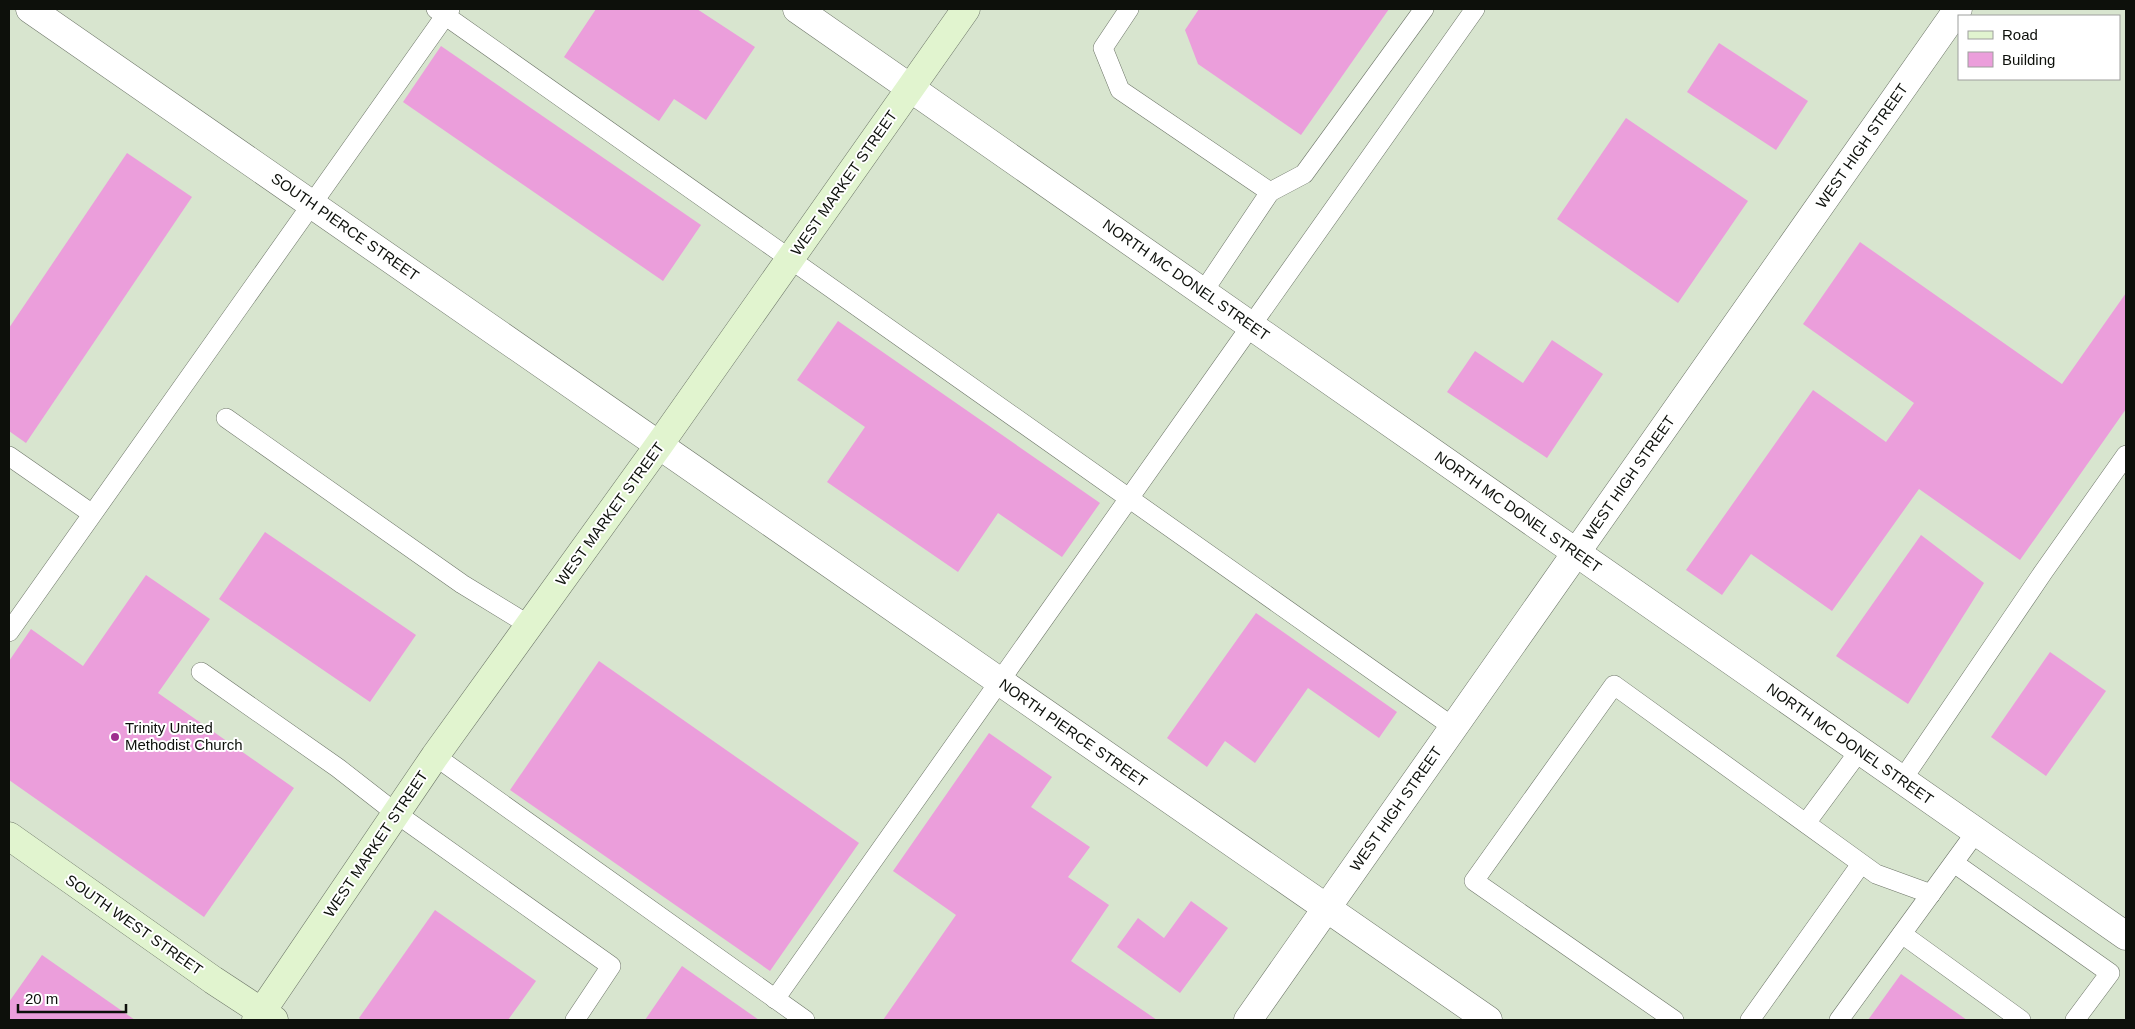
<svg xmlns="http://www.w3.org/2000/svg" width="2135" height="1029" font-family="Arial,sans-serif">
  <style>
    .built { fill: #d8e5cf; fill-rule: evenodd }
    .building { fill: #eb9edb }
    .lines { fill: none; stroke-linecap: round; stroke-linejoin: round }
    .lane-casing { stroke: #6d7568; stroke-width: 20 }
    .street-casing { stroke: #6d7568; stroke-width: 29 }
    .secondary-casing { stroke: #6d7568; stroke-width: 29 }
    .lane { stroke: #fff; stroke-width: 19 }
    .street { stroke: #fff; stroke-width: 28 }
    .secondary { stroke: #e1f4cf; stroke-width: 28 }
    .poi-dot { fill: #9e2f8e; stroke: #fff; stroke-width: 2 }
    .labels { text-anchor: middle; stroke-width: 4; stroke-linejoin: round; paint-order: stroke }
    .street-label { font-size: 15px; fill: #0d100b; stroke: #fff }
    .poi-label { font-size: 15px; fill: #0d100b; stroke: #fff; text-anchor: start }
  </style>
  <rect width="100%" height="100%" fill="#e7f0e1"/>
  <!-- built -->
  <path class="built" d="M9,9H2126V1020H9ZM1959,16H2119V79H1959Z"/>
  <!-- building -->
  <g class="building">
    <polygon points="596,9 697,9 755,47 706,120 674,99 659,121 564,57"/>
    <polygon points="1199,9 1389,9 1301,135 1198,64 1185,30"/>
    <polygon points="1719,43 1808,101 1776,150 1687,92"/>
    <polygon points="441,46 701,225 663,281 403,102"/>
    <polygon points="1626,118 1748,201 1678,303 1557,219"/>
    <polygon points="127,153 192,197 26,443 9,431 9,328"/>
    <polygon points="1860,242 2062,384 2126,293 2126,409 2020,560 1919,489 1832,611 1751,554 1722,595 1686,570 1813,390 1886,442 1914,403 1803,324"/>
    <polygon points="838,321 1100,503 1062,557 998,513 958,572 827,482 865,427 797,380"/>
    <polygon points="1552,340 1603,374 1547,458 1447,392 1475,351 1523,383"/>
    <polygon points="265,532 416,635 370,702 219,599"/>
    <polygon points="1921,535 1984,583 1908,704 1836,656"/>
    <polygon points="146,575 210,619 158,693 294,788 204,917 9,780 9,661 31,629 83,666"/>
    <polygon points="1256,613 1397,712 1379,738 1308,688 1255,763 1225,741 1207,767 1167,738"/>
    <polygon points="2050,652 2106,691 2046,776 1991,737"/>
    <polygon points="599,661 859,843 770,971 510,790"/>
    <polygon points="989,733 1052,777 1031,807 1090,847 1068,877 1109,905 1071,961 1157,1020 883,1020 956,915 893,871"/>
    <polygon points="1191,901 1228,928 1180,993 1117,947 1138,918 1164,938"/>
    <polygon points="435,910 536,981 508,1020 361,1020 359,1018"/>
    <polygon points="42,955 135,1020 9,1020 9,1002"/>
    <polygon points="682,966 759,1020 645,1020"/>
    <polygon points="1901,974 1967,1020 1868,1020"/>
  </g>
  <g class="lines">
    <defs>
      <g id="lane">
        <polyline points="436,9 1453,727"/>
        <polyline points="1129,9 1103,48 1120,90 1270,192 1304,174 1424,9"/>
        <polyline points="1203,292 1270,192"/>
        <polyline points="226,418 462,584 529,625"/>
        <polyline points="9,456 91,513"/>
        <polyline points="9,632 450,9"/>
        <polyline points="201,672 338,768 397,814 611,966 575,1020"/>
        <polyline points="435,756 805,1020"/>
        <polyline points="1902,780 2044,571 2126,455"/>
        <polyline points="1806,823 1860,750"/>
        <polyline points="1954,863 2110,973 2075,1020"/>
        <polyline points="1902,934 2021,1020"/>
        <polyline points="775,999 1475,9"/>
        <polyline points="1674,1020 1474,881 1614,685 1876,874 1931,894"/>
        <polyline points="1750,1020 1861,864"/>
        <polyline points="1839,1020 1976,832"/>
      </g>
      <g id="street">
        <polyline points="30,9 1488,1020"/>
        <polyline points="797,9 2126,936"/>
        <polyline points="1248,1020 1958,9"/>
      </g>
      <g id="secondary">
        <polyline points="9,836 213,980 274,1020"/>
        <polyline points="256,1020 435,756 659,445 966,9"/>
      </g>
    </defs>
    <!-- lane casing -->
    <use href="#lane" class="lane-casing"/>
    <!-- street casing -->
    <use href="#street" class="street-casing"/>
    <!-- secondary casing -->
    <use href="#secondary" class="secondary-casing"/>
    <!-- lane -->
    <use href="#lane" class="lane"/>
    <!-- street -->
    <use href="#street" class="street"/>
    <!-- secondary -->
    <use href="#secondary" class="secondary"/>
  </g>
  <!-- markers -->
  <circle class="poi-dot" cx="115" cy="737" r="5"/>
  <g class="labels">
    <!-- street labels -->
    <g class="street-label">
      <text transform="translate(1862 146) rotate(-55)" y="5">WEST HIGH STREET</text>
      <text transform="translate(844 183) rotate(-55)" y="5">WEST MARKET STREET</text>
      <text transform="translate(345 227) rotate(35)" y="5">SOUTH PIERCE STREET</text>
      <text transform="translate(1186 280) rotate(35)" y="5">NORTH MC DONEL STREET</text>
      <text transform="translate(1629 478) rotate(-55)" y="5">WEST HIGH STREET</text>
      <text transform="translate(1518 512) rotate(35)" y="5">NORTH MC DONEL STREET</text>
      <text transform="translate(610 514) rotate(-54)" y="5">WEST MARKET STREET</text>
      <text transform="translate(1073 733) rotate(35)" y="5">NORTH PIERCE STREET</text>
      <text transform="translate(1850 744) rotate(35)" y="5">NORTH MC DONEL STREET</text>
      <text transform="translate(1396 809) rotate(-55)" y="5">WEST HIGH STREET</text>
      <text transform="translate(376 844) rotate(-56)" y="5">WEST MARKET STREET</text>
      <text transform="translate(134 925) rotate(35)" y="5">SOUTH WEST STREET</text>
    </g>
    <!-- poi labels -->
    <g class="poi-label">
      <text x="125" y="733">Trinity United<tspan x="125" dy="17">Methodist Church</tspan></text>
    </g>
  </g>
  <!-- border -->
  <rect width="2135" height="1029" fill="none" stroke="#0d100b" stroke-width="20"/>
  <!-- legend -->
  <rect x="1958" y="15" width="162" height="65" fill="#ffffff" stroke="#9e9f9d"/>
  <rect x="1968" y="31" width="25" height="8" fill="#e1f4cf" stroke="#9e9f9d"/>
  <text x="2002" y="40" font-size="15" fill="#0d100b">Road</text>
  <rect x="1968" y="52" width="25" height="15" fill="#eb9edb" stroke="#9e9f9d"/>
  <text x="2002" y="65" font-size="15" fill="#0d100b">Building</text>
  <!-- scale -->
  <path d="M18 1004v8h108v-8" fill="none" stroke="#0d100b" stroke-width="2.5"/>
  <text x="25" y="1004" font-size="15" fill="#0d100b" stroke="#ffffff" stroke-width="4" paint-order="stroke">20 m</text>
</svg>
